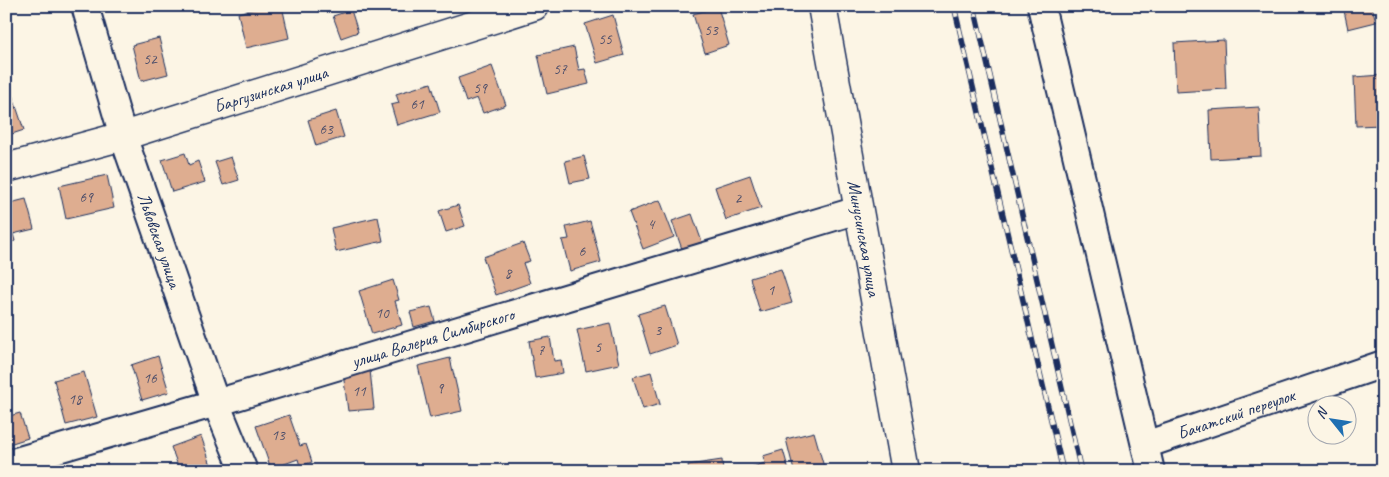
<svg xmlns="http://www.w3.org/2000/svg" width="1389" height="477" font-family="Caveat,sans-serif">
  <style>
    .building { fill: #dead90; stroke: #1b2f5e }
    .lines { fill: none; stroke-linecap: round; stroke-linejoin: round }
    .street-casing { stroke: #1b2f5e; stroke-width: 30 }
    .secondary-casing { stroke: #1b2f5e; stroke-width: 31 }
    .street { stroke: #fcf5e5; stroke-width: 26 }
    .secondary { stroke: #fcf5e5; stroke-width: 28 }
    .rail-casing { stroke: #1b2f5e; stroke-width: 5.5 }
    .rail { stroke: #fcf5e5; stroke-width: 4; stroke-dasharray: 11; stroke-linecap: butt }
    .labels { text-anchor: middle; stroke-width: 4; stroke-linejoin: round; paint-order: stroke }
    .number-label { font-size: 15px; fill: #4c4e6a }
    .street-label { font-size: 18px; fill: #1b2f5e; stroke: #fcf5e5 }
  </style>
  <rect width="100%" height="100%" fill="#fcf5e5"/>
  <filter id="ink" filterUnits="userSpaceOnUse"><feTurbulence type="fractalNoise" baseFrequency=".02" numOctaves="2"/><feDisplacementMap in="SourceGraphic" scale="10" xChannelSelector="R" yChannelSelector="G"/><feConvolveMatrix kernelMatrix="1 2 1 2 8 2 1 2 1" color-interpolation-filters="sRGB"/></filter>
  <g filter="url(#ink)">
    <!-- building -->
    <g class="building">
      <polygon points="267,6 282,6 289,38 246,48 238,13"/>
      <polygon points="1343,6 1372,6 1376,22 1348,29"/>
      <polygon points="718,7 729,45 705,53 693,14"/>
      <polygon points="351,10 358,32 341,38 333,16"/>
      <polygon points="613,15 624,55 597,63 585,24"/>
      <polygon points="159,38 168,74 141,81 132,45"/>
      <polygon points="1224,40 1226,89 1176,92 1174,43"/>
      <polygon points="574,47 579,70 585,69 589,84 547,94 538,55"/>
      <polygon points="492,66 506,105 483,113 477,98 466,102 458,78"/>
      <polygon points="1383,75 1383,125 1356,126 1354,77"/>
      <polygon points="431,83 440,112 397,125 391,105 399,103 396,94"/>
      <polygon points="11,91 24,130 6,136 6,93"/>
      <polygon points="1259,107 1261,156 1211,159 1209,110"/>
      <polygon points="336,111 344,137 316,146 308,120"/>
      <polygon points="185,153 189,165 198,161 205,182 172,192 162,160"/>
      <polygon points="584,156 590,179 570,183 565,161"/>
      <polygon points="231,157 239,180 223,185 215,162"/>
      <polygon points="107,175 114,208 66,219 59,186"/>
      <polygon points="750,175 761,208 726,220 715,187"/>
      <polygon points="26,199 34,229 13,234 15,241 6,244 6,204"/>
      <polygon points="660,200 674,237 643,249 629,212"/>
      <polygon points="458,205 465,226 446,232 439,211"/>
      <polygon points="692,214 702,242 682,249 672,221"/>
      <polygon points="378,217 383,241 336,252 331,228"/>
      <polygon points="590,221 601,262 570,271 562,240 569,239 566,227"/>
      <polygon points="523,243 530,261 523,263 530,283 496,295 483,257"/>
      <polygon points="781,269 792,303 760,312 750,278"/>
      <polygon points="393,280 399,300 395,301 402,325 372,334 359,291"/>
      <polygon points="665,306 677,345 650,354 638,314"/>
      <polygon points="431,307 435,321 414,327 410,312"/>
      <polygon points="610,323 619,364 586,371 577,330"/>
      <polygon points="550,337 554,361 561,360 563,373 535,378 529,341"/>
      <polygon points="158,356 169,392 142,400 131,365"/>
      <polygon points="450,358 462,411 430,418 418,366"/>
      <polygon points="370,370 374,409 348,411 343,373"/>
      <polygon points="84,372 97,417 66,425 54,380"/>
      <polygon points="651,372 660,404 643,409 633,377"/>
      <polygon points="20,413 28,438 6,445 6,417"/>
      <polygon points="289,415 300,446 306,444 312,462 300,466 298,459 271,469 256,426"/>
      <polygon points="814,432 824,467 811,471 794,471 786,439"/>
      <polygon points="201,436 213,471 180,471 171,447"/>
      <polygon points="783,450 789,471 741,471 765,463 763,456"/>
      <polygon points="722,460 723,471 689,471 688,465"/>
    </g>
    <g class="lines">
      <defs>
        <g id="street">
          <path id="s1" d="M85,6L123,136L216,403L244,471"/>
          <polyline points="1041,6 1151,471"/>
          <path id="s2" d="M1145,445L1383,364"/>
          <path id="s3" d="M6,464L216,403L858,210"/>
        </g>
        <g id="secondary">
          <path id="s4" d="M822,6L906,471"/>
          <path id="s5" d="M6,168L123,136L534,6"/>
        </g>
      </defs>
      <!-- street casing -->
      <use href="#street" class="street-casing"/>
      <!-- secondary casing -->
      <use href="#secondary" class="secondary-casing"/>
      <!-- street -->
      <use href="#street" class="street"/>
      <!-- secondary -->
      <use href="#secondary" class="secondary"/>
      <defs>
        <g id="rail">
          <polyline points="954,6 1063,471"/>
          <polyline points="974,6 1081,471"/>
        </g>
      </defs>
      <!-- rail casing -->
      <use href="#rail" class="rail-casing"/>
      <!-- rail -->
      <use href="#rail" class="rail"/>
    </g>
  </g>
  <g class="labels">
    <!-- number labels -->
    <g class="number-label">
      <text x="711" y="35">53</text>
      <text x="605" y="44">55</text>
      <text x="150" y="64">52</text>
      <text x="560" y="74">57</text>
      <text x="480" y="93">59</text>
      <text x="417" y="109">61</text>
      <text x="326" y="134">63</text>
      <text x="86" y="202">69</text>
      <text x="738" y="203">2</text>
      <text x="651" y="229">4</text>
      <text x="582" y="256">6</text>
      <text x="508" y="278">8</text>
      <text x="771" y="295">1</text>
      <text x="382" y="318">10</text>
      <text x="658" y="335">3</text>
      <text x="598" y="352">5</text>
      <text x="541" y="355">7</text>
      <text x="150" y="383">16</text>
      <text x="440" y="393">9</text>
      <text x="359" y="396">11</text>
      <text x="75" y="404">18</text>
      <text x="278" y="440">13</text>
    </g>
    <!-- street labels -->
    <g class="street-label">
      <text dy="6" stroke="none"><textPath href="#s5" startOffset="276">Баргузинская улица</textPath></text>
      <text dy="6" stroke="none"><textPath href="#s4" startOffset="236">Минусинская улица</textPath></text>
      <text dy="6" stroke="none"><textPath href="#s1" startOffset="246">Львовская улица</textPath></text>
      <text dy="6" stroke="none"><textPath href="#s3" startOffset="445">улица Валерия Симбирского</textPath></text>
      <text dy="6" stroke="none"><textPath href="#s2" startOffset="96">Бачатский переулок</textPath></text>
    </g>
  </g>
  <!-- margin -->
  <rect width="1389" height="477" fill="none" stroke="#fcf5e5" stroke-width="25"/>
  <rect x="12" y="12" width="1364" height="452" fill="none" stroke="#1b2f5e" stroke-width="2" filter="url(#ink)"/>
  <!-- north arrow -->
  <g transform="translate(1332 420) rotate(300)"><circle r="24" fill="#fcf5e5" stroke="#a2a6af"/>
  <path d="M0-4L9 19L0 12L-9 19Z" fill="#1f6fb2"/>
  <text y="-8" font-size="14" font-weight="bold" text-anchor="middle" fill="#1b2f5e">N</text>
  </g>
</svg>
